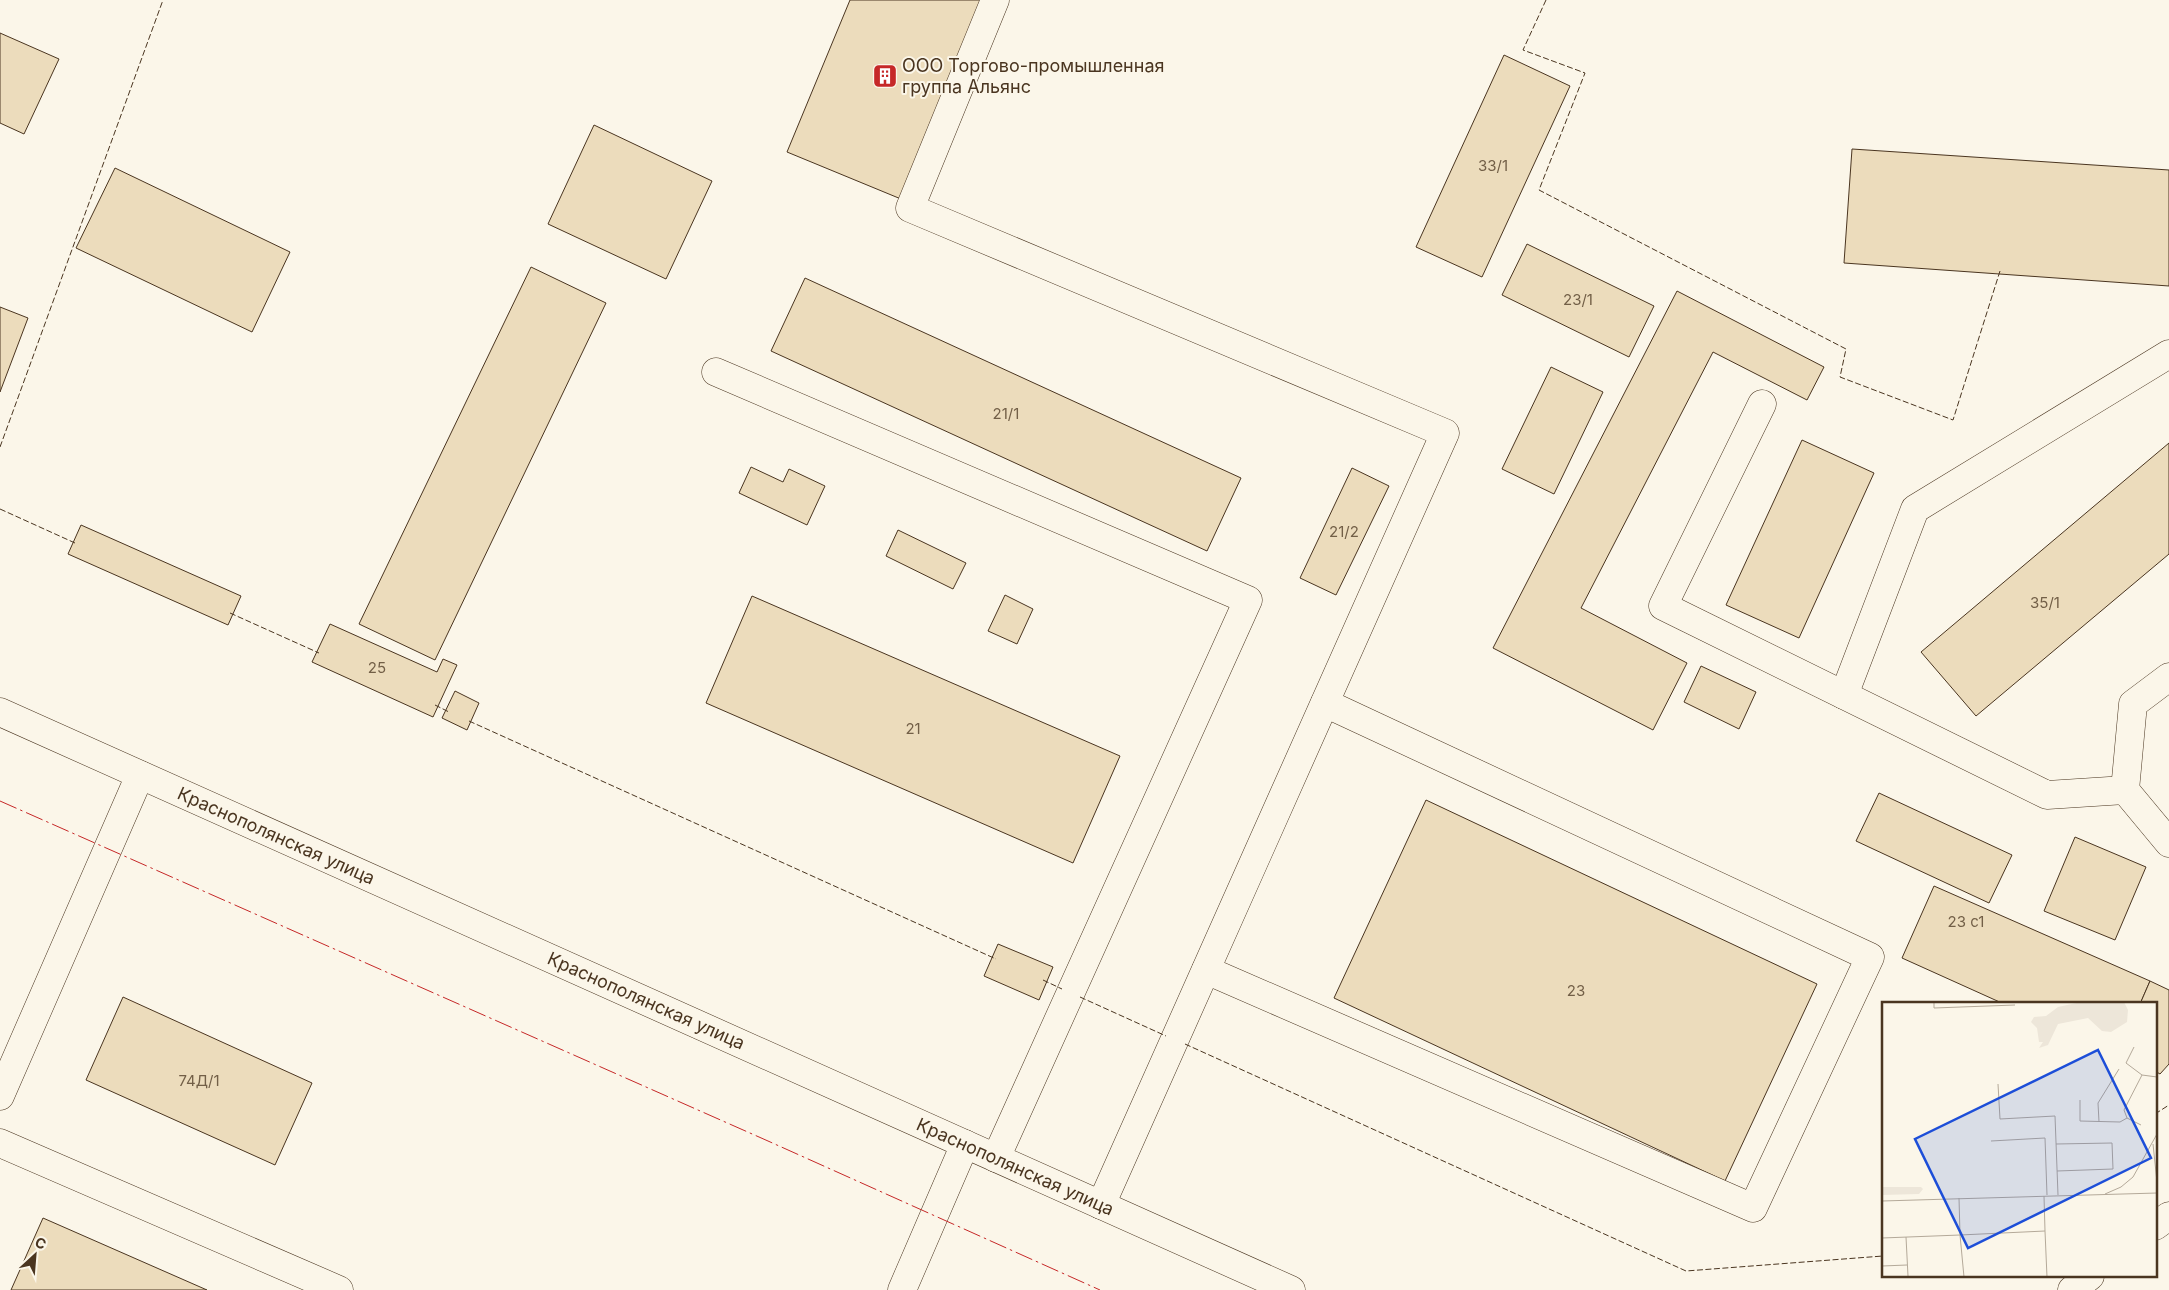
<svg xmlns="http://www.w3.org/2000/svg" width="2169" height="1290" font-family="Inter,sans-serif">
  <style>
    .building { fill: #ecdcbc; stroke: #4a3520 }
    .lines { fill: none; stroke-linecap: round; stroke-linejoin: round }
    .minor-casing { stroke: #4a3520; stroke-width: 29 }
    .major-casing { stroke: #4a3520; stroke-width: 29 }
    .minor { stroke: #fbf6e9; stroke-width: 28 }
    .major { stroke: #fbf6e9; stroke-width: 28 }
    .fence { stroke: #4a3520; stroke-width: 1; stroke-dasharray: 6 2.5; stroke-linecap: butt }
    .power { stroke: #c62828; stroke-width: 1; stroke-dasharray: 18 4 2.5 4; stroke-linecap: butt }
    .labels { text-anchor: middle; stroke-width: 4; stroke-linejoin: round; paint-order: stroke }
    .number-label { font-size: 15px; fill: #725f47 }
    .poi-label { font-size: 18px; fill: #4a3520; stroke: #fbf6e9; text-anchor: start }
    .street-label { font-size: 18px; fill: #4a3520; stroke: #fbf6e9 }
    .inset-road { fill: none; stroke: #b4a999; stroke-width: 1 }
    .view { fill: #1d4ed8; fill-opacity: 0.15; stroke: #1d4ed8; stroke-width: 2.5 }
    .inset-edge { fill: none; stroke: #4a3520; stroke-width: 2.5 }
  </style>
  <rect width="100%" height="100%" fill="#fbf6e9"/>
  <!-- building -->
  <g class="building">
    <polygon points="850,0 982,0 901,199 787,152"/>
    <polygon points="0,33 59,59 24,134 0,123"/>
    <polygon points="1504,55 1570,86 1482,277 1416,247"/>
    <polygon points="594,125 712,181 666,279 548,224"/>
    <polygon points="1852,149 2169,170 2169,286 1844,263"/>
    <polygon points="115,168 290,252 252,332 76,248"/>
    <polygon points="1527,244 1654,306 1629,357 1502,295"/>
    <polygon points="531,267 606,303 435,660 359,624"/>
    <polygon points="805,278 1241,478 1207,551 771,351"/>
    <polygon points="1677,291 1824,367 1807,400 1713,352 1581,608 1687,663 1653,730 1493,648"/>
    <polygon points="0,307 28,318 0,392"/>
    <polygon points="1551,367 1603,392 1554,494 1502,469"/>
    <polygon points="1802,440 1874,473 1799,638 1726,605"/>
    <polygon points="2169,443 2169,554 1976,716 1921,652"/>
    <polygon points="751,467 783,482 789,469 825,486 807,525 739,493"/>
    <polygon points="1352,468 1389,486 1336,595 1300,578"/>
    <polygon points="81,525 241,596 228,625 68,554"/>
    <polygon points="898,530 966,563 953,589 886,556"/>
    <polygon points="1005,595 1033,609 1017,644 988,631"/>
    <polygon points="752,596 1120,756 1073,863 706,703"/>
    <polygon points="330,624 437,672 443,659 457,665 433,717 312,662"/>
    <polygon points="1701,666 1756,692 1739,729 1684,702"/>
    <polygon points="455,691 479,703 467,730 442,718"/>
    <polygon points="1879,793 2012,855 1989,903 1856,841"/>
    <polygon points="1426,800 1817,984 1725,1181 1334,998"/>
    <polygon points="2075,837 2146,867 2115,940 2044,911"/>
    <polygon points="1934,886 2150,981 2140,1004 2004,1004 1902,958"/>
    <polygon points="998,944 1053,967 1039,1000 984,976"/>
    <polygon points="2150,981 2169,990 2169,1064 2160,1074 2155,1071 2155,1004 2140,1004"/>
    <polygon points="123,997 312,1083 275,1165 86,1080"/>
    <polygon points="43,1218 207,1290 11,1290"/>
  </g>
  <g class="lines">
    <defs>
      <g id="minor">
        <polyline points="995,0 910,208 1445,433 1101,1205"/>
        <polyline points="716,372 1248,600 996,1158"/>
        <polyline points="1762,404 1663,606 2047,795 2125,790"/>
        <polyline points="2169,677 2133,704 2125,790 2169,843"/>
        <polyline points="1844,695 1915,509 2169,354"/>
        <polyline points="1206,970 1753,1208 1870,957 1325,703"/>
        <polyline points="0,1096 140,775"/>
        <polyline points="0,1143 339,1290"/>
        <polyline points="2155,1226 2169,1216"/>
        <polyline points="902,1290 965,1144"/>
        <polyline points="2072,1290 2090,1276"/>
      </g>
      <polyline id="major" points="0,712 1291,1290"/>
    </defs>
    <!-- minor casing -->
    <use href="#minor" class="minor-casing"/>
    <!-- major casing -->
    <use href="#major" class="major-casing"/>
    <!-- minor -->
    <use href="#minor" class="minor"/>
    <!-- major -->
    <use href="#major" class="major"/>
    <!-- fence -->
    <g class="fence">
      <polyline points="1546,0 1523,50 1585,73 1539,190 1846,349 1840,377 1953,420 2000,271"/>
      <polyline points="0,447 163,0"/>
      <polyline points="0,509 75,543"/>
      <polyline points="230,613 319,653"/>
      <polyline points="435,705 449,712"/>
      <polyline points="469,721 996,959"/>
      <polyline points="1043,980 1062,989"/>
      <polyline points="1080,997 1166,1036"/>
      <polyline points="1185,1044 1686,1271 1883,1256"/>
      <polyline points="2155,1114 2169,1105"/>
    </g>
    <!-- power -->
    <polyline class="power" points="0,801 768,1141 1100,1290"/>
  </g>
  <!-- icons -->
  <defs>
    <symbol id="building-square" viewBox="-11 -11 22 22"><rect x="-9" y="-9" width="18" height="18" rx="4" fill="#c62828" stroke="#fbf6e9"/><path d="M-4-6H4V6H1V3H-1V6H-4ZM-2.5-4.3h1.7v1.8h-1.7ZM.8-4.3h1.7v1.8H.8ZM-2.5-1h1.7V.8h-1.7ZM.8-1h1.7V.8H.8Z" fill="#fff"/></symbol>
  </defs>
  <g fill-rule="evenodd">
    <use href="#building-square" x="871" y="62" width="28" height="28"/>
  </g>
  <g class="labels">
    <!-- number labels -->
    <g class="number-label">
      <text x="1493" y="171">33/1</text>
      <text x="1578" y="305">23/1</text>
      <text x="1006" y="419">21/1</text>
      <text x="1344" y="537">21/2</text>
      <text x="2045" y="608">35/1</text>
      <text x="377" y="673">25</text>
      <text x="913" y="734">21</text>
      <text x="1966" y="927">23 с1</text>
      <text x="1576" y="996">23</text>
      <text x="199" y="1086">74Д/1</text>
    </g>
    <!-- poi labels -->
    <g class="poi-label">
      <text x="902" y="72">ООО Торгово-промышленная<tspan x="902" dy="21">группа Альянс</tspan></text>
    </g>
    <!-- street labels -->
    <g class="street-label">
      <text transform="translate(276 836) rotate(24)" y="6">Краснополянская улица</text>
      <text transform="translate(646 1001) rotate(24)" y="6">Краснополянская улица</text>
      <text transform="translate(1015 1167) rotate(24)" y="6">Краснополянская улица</text>
    </g>
  </g>
  <!-- overview -->
  <g transform="translate(1882 1002)">
    <rect width="275" height="275" fill="#fbf6e9"/>
    <path d="M199,0H242L246,8L245,20L229,30L220,29L206,16L176,22L166,43L157,46L161,40H157L155,26L149,20L152,15L164,14L176,5ZM0,185H39L41,187L37,192L0,193Z" fill="#ede6d9"/>
    <path class="inset-road" d="M52,0V6L133,3M252,45L244,61L260,73M116,82L118,117L173,114L176,193M198,98V119L238,120L245,116M217,120L216,101L237,67M259,123L245,116L242,108L260,73L275,75M109,139L163,136L165,193M174,142L230,141L231,167L175,169M271,142L275,180M223,192L239,185L251,175L275,132M162,194L163,229M0,199L275,191M24,235L26,274M0,236L78,233L77,196M0,264L25,263M82,275L78,233L163,229L165,275"/>
    <path class="view" d="M216,48L269,156L86,246L33,137Z"/>
    <rect width="275" height="275" class="inset-edge"/>
  </g>
  <!-- north arrow -->
  <g transform="translate(35 1255) rotate(26)" stroke="#fbf6e9" stroke-width="4" paint-order="stroke">
  <path d="M0-4L9 19L0 12L-9 19Z" fill="#4a3520"/>
  <text y="-8" font-size="14" font-weight="bold" text-anchor="middle" fill="#4a3520">С</text>
  </g>
</svg>
